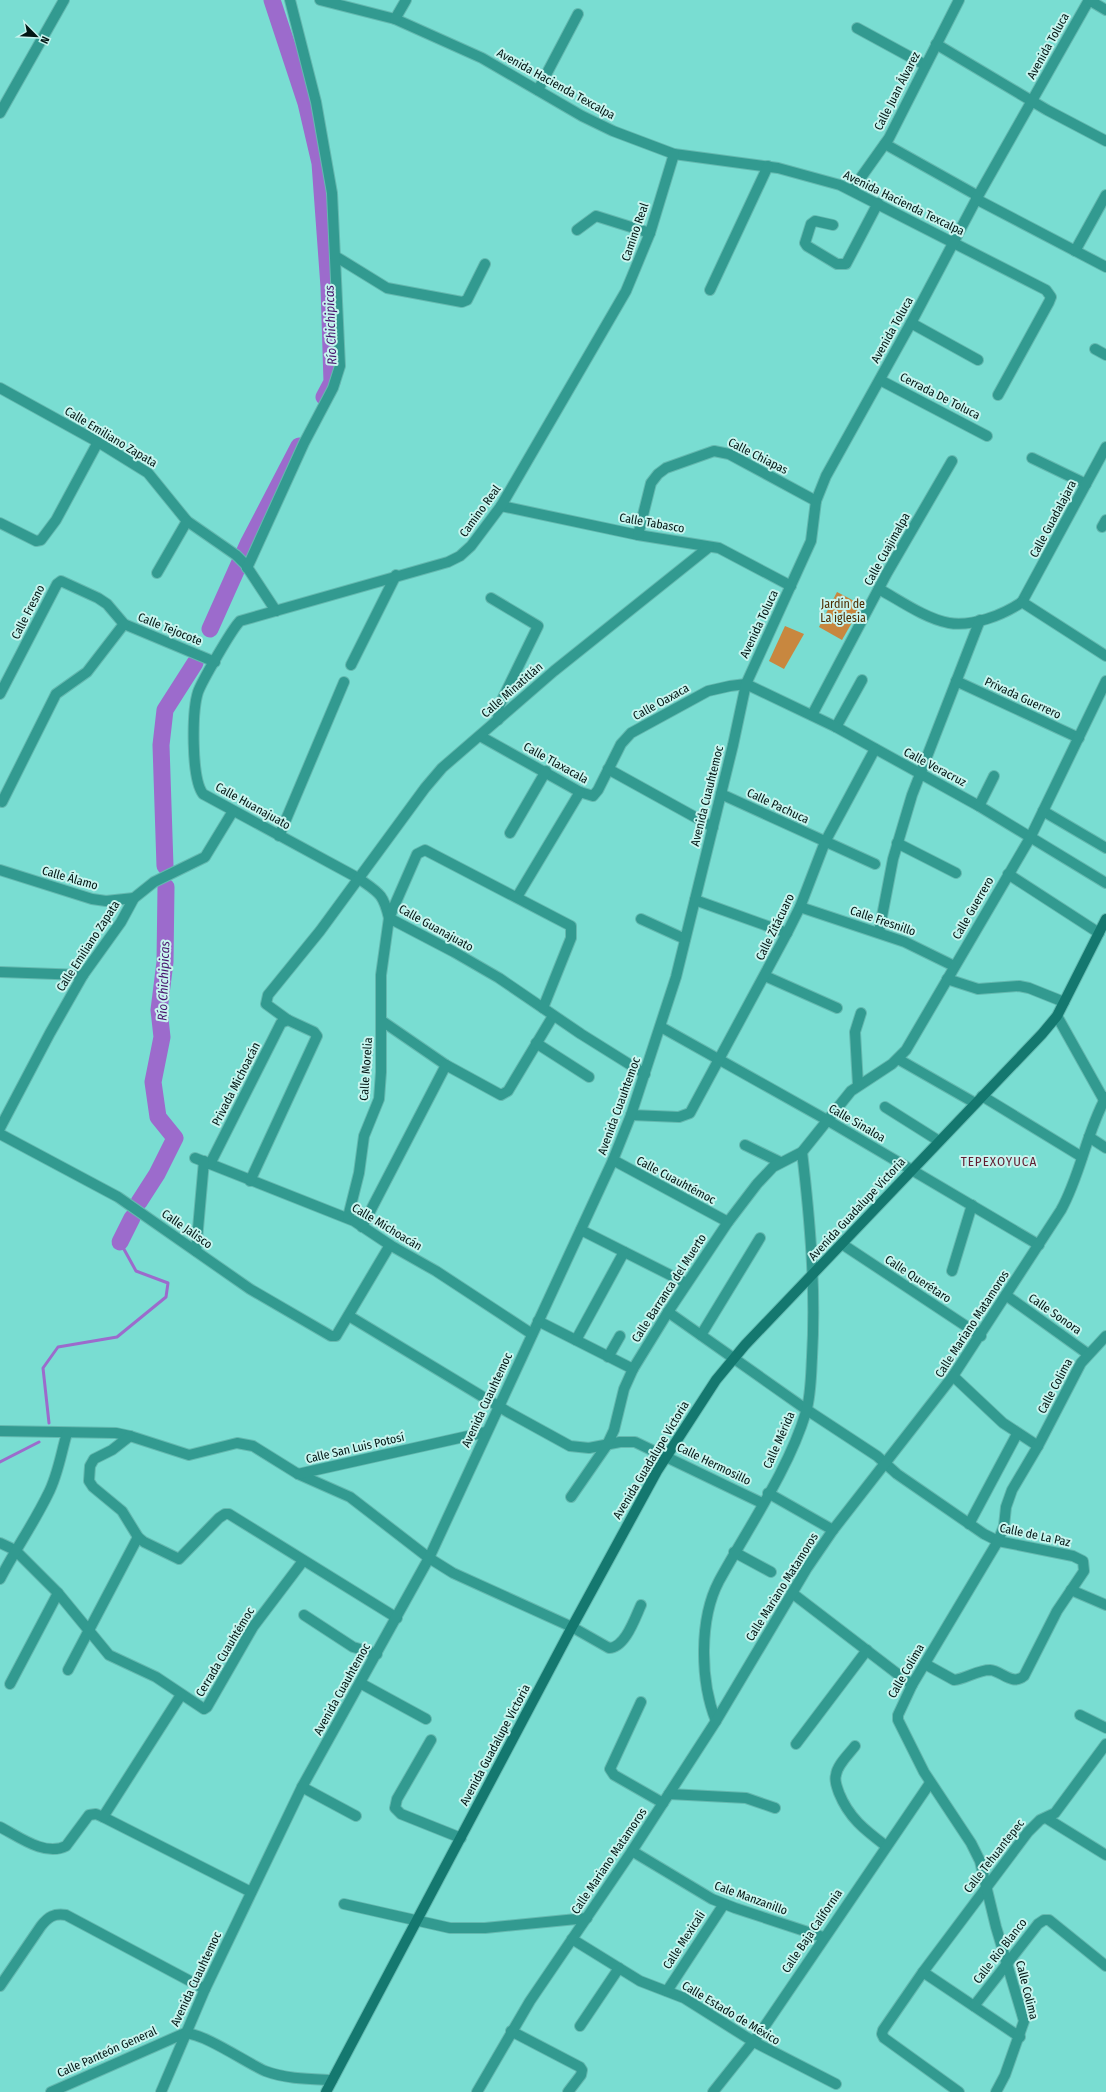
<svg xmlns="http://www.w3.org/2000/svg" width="1106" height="2092" font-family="'Fira Sans Condensed',sans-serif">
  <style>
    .green { fill: #c8873f }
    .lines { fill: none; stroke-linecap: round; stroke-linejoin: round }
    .stream { stroke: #9c6bcc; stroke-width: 3 }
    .river { stroke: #9c6bcc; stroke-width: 17 }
    .minor-casing { stroke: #64b9b0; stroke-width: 12 }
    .tertiary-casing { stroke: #64b9b0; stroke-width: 12 }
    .secondary-casing { stroke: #64b9b0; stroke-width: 12 }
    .minor { stroke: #329a90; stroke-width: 10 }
    .tertiary { stroke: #329a90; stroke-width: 10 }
    .secondary { stroke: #14786f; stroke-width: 10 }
    .labels { text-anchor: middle; stroke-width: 4; stroke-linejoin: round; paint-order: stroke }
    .street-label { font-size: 12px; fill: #021614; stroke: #c6f4ee }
    .park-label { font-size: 12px; fill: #4d2c01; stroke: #c6f4ee }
    .water-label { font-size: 13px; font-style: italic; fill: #48146d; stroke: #c6f4ee }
    .neighbourhood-label { font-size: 13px; letter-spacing: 1px; fill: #611d31; stroke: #c6f4ee }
  </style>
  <rect width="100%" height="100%" fill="#79ddd2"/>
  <!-- green -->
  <g class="green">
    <polygon points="837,592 862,605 842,640 819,627"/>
    <polygon points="785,626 804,634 784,669 769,661"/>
  </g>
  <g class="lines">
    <!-- stream -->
    <g class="stream">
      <polyline points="49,1423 43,1368 58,1347 117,1337 166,1297 168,1283 136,1271 120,1242"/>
      <polyline points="0,1462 39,1442"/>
    </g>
    <!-- river -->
    <g class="river">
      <polyline points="272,0 306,103 320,163 329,287 332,382 324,397"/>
      <polyline points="210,629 248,544 299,446"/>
      <polyline points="165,866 161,745 165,710 195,663"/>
      <polyline points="139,1202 157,1174 175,1138 158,1117 153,1082 162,1037 159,1010 165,962 166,887"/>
      <polyline points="120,1242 132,1218"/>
    </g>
    <defs>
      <g id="minor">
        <polyline points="320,0 395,19 482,58 582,116 613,131 674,154 778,168 840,185 1046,290 1051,297 1049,302 998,395"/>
        <polyline points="395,19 406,0"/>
        <polyline points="857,28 925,65"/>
        <polyline points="936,44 1047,110 1106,141"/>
        <polyline points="538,90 578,14"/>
        <polyline points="0,113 64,0"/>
        <polyline points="885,144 978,196"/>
        <polyline points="852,190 889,138 959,0"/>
        <polyline points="976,199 1106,267"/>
        <polyline points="833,225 815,221 811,224 805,243 807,246 837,264 846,264 878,203"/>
        <polyline points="577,230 596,216 650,233"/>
        <polyline points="1075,251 1106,195"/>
        <polyline points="335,256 387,288 462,302 467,300 485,264"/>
        <polyline points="710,290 768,166"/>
        <polyline points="911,323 978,360"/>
        <polyline points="1095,349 1106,355"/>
        <polyline points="880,380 987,436"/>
        <polyline points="0,388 98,442 148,473 187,521 236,555 245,564 276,611"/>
        <polyline points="1032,458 1086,484"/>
        <polyline points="501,506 638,535 719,548 791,586"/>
        <polyline points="0,523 36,541 41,540 56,520 98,442"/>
        <polyline points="1102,527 1106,520"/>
        <polyline points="638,535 651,483 658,474 666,468 714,451 729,454 816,501"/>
        <polyline points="247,568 304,443 333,388 340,366 332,193 316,102 290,0"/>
        <polyline points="157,573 187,521"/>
        <path d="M879,589C899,600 926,619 949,623C972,627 1003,615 1022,602"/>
        <polyline points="491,598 538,626 499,706 498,720"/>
        <polyline points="1022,602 1106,447"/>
        <polyline points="1022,602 1106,656"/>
        <polyline points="351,665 396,575"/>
        <polyline points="956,681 1079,738"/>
        <polyline points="0,694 57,584 61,581 98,598 107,604 124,624 215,662"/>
        <polyline points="812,715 887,573 952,461"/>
        <polyline points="836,727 862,680"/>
        <polyline points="480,736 580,792 593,796 598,790 621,744 631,733 708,691 730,686 746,684 836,727 979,806 1106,883"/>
        <polyline points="608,769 713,827"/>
        <polyline points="721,794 875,864"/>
        <polyline points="2,802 56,694 87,672 124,624"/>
        <polyline points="979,806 994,776"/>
        <polyline points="1043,811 1106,848"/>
        <polyline points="510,833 546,771"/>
        <polyline points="279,836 344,682"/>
        <polyline points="897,843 956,873"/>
        <polyline points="0,870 92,899 106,901 134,898"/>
        <polyline points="1008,874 1099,933"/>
        <polyline points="517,897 580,792"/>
        <polyline points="695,900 787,933"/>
        <polyline points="800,907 905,942 954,966"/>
        <polyline points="641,919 685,939"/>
        <polyline points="879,932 893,859 912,795 980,620"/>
        <polyline points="0,972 83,975"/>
        <polyline points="765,976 837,1008"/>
        <polyline points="947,979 978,989 1019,986 1029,988 1064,1002"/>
        <polyline points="1057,1016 1104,1100"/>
        <polyline points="382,1021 446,1065 501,1095 508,1091 553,1016"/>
        <polyline points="661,1027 827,1120 1039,1245"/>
        <polyline points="536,1043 589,1077"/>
        <polyline points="898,1059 975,1103"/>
        <path d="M645,1074L581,1034L499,978L454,952L389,918C383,893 379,893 358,878L203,794C191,778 192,711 198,692C202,681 232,629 240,621L448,562L460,556L471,546L501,506L626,291L650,233L674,154"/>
        <polyline points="858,1085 855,1032 861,1013"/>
        <polyline points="982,1096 1082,1157"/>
        <polyline points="885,1107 939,1141"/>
        <polyline points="631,1115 679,1117 690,1113 787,933 800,907 825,842 875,749"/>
        <polyline points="0,1128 50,1033 83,975 121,922 134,898 154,882 205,857 233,811"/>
        <polyline points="0,1134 118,1197 250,1289 331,1336 336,1336 390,1245"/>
        <polyline points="1089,1137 1106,1148"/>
        <polyline points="745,1145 780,1162"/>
        <polyline points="195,1158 354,1221 390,1245 436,1271 532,1334"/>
        <polyline points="613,1160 728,1222"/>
        <polyline points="210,1164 281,1023 288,1020"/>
        <polyline points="250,1181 317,1036 314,1032 288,1020 266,1004 268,995 320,931 425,788 442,768 554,671 709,547"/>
        <polyline points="348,1217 359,1173 364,1136 379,1099 381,1072 381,975 389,918 417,854 425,850 571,926 571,938 543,1008"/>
        <polyline points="362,1227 446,1065"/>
        <polyline points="581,1230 686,1283"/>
        <polyline points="842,1244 981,1336"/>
        <polyline points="196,1251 204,1161"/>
        <polyline points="952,1271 972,1205"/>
        <polyline points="1007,1296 1088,1354"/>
        <path d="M668,1312L807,1410L877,1456L897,1474L984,1534L998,1541L1073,1556L1083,1561L1084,1571L1057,1611L1024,1676C1012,1686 1002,1671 990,1670C977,1670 966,1679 954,1680L925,1664"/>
        <polyline points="349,1316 508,1412 570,1446 589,1448 620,1442 635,1442 762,1503"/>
        <polyline points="538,1321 633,1369"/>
        <polyline points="701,1335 760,1238"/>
        <polyline points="576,1340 624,1252"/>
        <polyline points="608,1357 620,1336"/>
        <polyline points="953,1376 1003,1423 1038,1446"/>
        <path d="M0,1431L116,1433L130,1436L189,1455L237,1443L253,1446L298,1474L350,1497L429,1558L453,1573L572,1627L609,1648C625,1648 635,1618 641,1605"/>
        <polyline points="130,1436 112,1450 94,1459 90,1466 89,1481 93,1487 122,1511 138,1537 144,1542 179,1559 219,1518 225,1514 229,1514 397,1618"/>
        <polyline points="298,1474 486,1432"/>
        <polyline points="768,1493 833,1530"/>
        <polyline points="571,1497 607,1445 614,1430 624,1389 633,1369 668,1312 728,1222 757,1184 773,1167 802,1152 851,1091 892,1064 906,1050 1030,838 1106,681"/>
        <polyline points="969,1524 1017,1434"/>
        <polyline points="0,1543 15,1550 58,1593 109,1655 156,1677 204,1709 207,1707 253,1627 303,1561"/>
        <polyline points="734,1552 771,1572"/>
        <path d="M0,1579C15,1550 34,1523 48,1494C58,1475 61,1453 67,1433"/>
        <polyline points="1071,1590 1106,1605"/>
        <polyline points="792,1593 912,1685"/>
        <polyline points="304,1615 353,1647 377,1654"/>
        <polyline points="68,1670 138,1537"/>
        <polyline points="360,1683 426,1719"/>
        <polyline points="10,1684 58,1593"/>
        <polyline points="641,1702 610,1769 614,1775 663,1803"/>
        <polyline points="1080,1715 1106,1728"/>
        <path d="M716,1721C700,1681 699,1619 719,1581C748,1528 789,1469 806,1412C811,1395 811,1375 812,1357C816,1289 810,1220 802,1152"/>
        <polyline points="431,1740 397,1799 395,1808 401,1814 461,1838"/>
        <polyline points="796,1744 867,1650"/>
        <path d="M855,1746C849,1754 837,1765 836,1775C834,1781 837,1787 839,1793C849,1818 865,1830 886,1846"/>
        <polyline points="302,1787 356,1816"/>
        <polyline points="669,1794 746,1798 775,1808"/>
        <polyline points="103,1817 251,1892"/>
        <polyline points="1046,1818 1106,1855"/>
        <path d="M0,1827C18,1836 45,1857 66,1846L89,1815L96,1814L103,1817L181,1695"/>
        <polyline points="632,1851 712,1899 735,1908 823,1937"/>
        <polyline points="344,1904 450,1928 485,1928 587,1918"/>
        <polyline points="572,1939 640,1981 684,1998 754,2042 836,2084"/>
        <polyline points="923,1972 1020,2037"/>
        <path d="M0,1986L41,1926C48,1917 54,1913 66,1915L205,1989"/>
        <polyline points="667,1991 724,1904"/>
        <polyline points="974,2006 1038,1924 1044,1920 1049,1920 1106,1966"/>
        <polyline points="580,2026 619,1968"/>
        <polyline points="511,2031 580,2067 582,2070 581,2075 568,2092"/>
        <path d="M51,2092L185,2033C205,2034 245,2062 265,2071C286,2079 310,2079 332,2080"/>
        <polyline points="161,2092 205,1989 302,1787 429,1558 613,1160 631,1115 676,977 733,745 746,684 811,541 816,501 826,476 911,323 978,196 1089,0"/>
        <path d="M477,2092L530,2001L632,1851L716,1721L807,1568L833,1530L953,1376L1061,1210C1081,1174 1086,1133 1106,1097"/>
        <polyline points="713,2092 760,2033 930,1783"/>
        <polyline points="959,2092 884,2038 882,2034 883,2030 923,1972 1028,1832 1040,1820 1055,1813 1106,1744"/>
        <polyline points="996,2092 1005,2075 1024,2021 996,1927 980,1861 971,1843 924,1772 898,1720 898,1715 912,1685 998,1541 1004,1526 1006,1507 1012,1490 1038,1446 1081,1363 1106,1336"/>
      </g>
      <polyline id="tertiary" points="1089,0 1106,10"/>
      <polyline id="secondary" points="326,2092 572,1627 657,1471 716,1380 745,1345 1042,1034 1057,1016 1106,919"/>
    </defs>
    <!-- minor casing -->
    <use href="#minor" class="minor-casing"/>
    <!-- tertiary casing -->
    <use href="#tertiary" class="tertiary-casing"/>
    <!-- secondary casing -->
    <use href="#secondary" class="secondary-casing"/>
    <!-- minor -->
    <use href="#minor" class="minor"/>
    <!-- tertiary -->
    <use href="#tertiary" class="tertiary"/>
    <!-- secondary -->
    <use href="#secondary" class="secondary"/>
  </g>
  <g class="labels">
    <!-- street labels -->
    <g class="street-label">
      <text transform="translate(1048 46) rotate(-61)" y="4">Avenida Toluca</text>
      <text transform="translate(556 84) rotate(29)" y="4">Avenida Hacienda Texcalpa</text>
      <text transform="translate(897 91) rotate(-63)" y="4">Calle Juan Álvarez</text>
      <text transform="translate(904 203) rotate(26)" y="4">Avenida Hacienda Texcalpa</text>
      <text transform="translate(635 232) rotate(-71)" y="4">Camino Real</text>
      <text transform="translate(892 330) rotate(-61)" y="4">Avenida Toluca</text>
      <text transform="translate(940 396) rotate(27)" y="4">Cerrada De Toluca</text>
      <text transform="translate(111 437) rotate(31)" y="4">Calle Emiliano Zapata</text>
      <text transform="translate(758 456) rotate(27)" y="4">Calle Chiapas</text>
      <text transform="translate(480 511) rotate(-54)" y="4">Camino Real</text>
      <text transform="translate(1053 519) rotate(-62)" y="4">Calle Guadalajara</text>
      <text transform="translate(652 523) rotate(10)" y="4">Calle Tabasco</text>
      <text transform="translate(887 549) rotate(-61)" y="4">Calle Cuajimalpa</text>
      <text transform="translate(28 612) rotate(-63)" y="4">Calle Fresno</text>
      <text transform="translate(759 624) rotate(-65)" y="4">Avenida Toluca</text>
      <text transform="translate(170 629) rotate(22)" y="4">Calle Tejocote</text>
      <text transform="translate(512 690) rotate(-41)" y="4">Calle Minatitlán</text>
      <text transform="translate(1023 698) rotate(25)" y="4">Privada Guerrero</text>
      <text transform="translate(661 702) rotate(-29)" y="4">Calle Oaxaca</text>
      <text transform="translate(556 763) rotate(29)" y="4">Calle Tlaxacala</text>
      <text transform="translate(935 767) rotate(28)" y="4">Calle Veracruz</text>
      <text transform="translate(707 796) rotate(-76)" y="4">Avenida Cuauhtemoc</text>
      <text transform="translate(253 806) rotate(29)" y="4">Calle Huanajuato</text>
      <text transform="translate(778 806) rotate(25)" y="4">Calle Pachuca</text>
      <text transform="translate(70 878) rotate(16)" y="4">Calle Álamo</text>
      <text transform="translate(973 908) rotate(-60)" y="4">Calle Guerrero</text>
      <text transform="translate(883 921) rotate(19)" y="4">Calle Fresnillo</text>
      <text transform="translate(775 927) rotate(-64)" y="4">Calle Zitácuaro</text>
      <text transform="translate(436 928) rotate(29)" y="4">Calle Guanajuato</text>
      <text transform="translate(88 946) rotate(-57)" y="4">Calle Emiliano Zapata</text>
      <text transform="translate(366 1069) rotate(-86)" y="4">Calle Morelia</text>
      <text transform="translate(236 1084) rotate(-63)" y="4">Privada Michoacán</text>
      <text transform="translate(619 1106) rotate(-70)" y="4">Avenida Cuauhtemoc</text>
      <text transform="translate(857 1123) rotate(30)" y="4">Calle Sinaloa</text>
      <text transform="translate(676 1180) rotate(28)" y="4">Calle Cuauhtémoc</text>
      <text transform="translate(857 1209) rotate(-47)" y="4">Avenida Guadalupe Victoria</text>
      <text transform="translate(387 1227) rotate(31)" y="4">Calle Michoacán</text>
      <text transform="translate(187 1229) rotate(35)" y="4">Calle Jalisco</text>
      <text transform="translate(918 1279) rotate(33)" y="4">Calle Querétaro</text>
      <text transform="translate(669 1288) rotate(-57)" y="4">Calle Barranca del Muerto</text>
      <text transform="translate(1055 1314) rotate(35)" y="4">Calle Sonora</text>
      <text transform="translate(972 1324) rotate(-57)" y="4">Calle Mariano Matamoros</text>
      <text transform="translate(1055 1386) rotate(-62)" y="4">Calle Colima</text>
      <text transform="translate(487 1400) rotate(-65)" y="4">Avenida Cuauhtemoc</text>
      <text transform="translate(779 1440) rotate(-66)" y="4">Calle Mérida</text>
      <text transform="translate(355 1448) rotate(-13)" y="4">Calle San Luis Potosí</text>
      <text transform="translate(651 1460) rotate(-59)" y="4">Avenida Guadalupe Victoria</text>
      <text transform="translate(714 1464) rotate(26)" y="4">Calle Hermosillo</text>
      <text transform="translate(1035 1535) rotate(12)" y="4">Calle de La Paz</text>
      <text transform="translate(782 1587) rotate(-58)" y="4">Calle Mariano Matamoros</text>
      <text transform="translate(225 1652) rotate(-59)" y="4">Cerrada Cuauhtémoc</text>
      <text transform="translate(906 1671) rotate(-60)" y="4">Calle Colima</text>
      <text transform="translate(342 1689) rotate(-61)" y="4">Avenida Cuauhtemoc</text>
      <text transform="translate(495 1745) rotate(-62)" y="4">Avenida Guadalupe Victoria</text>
      <text transform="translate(994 1856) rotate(-52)" y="4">Calle Tehuantepec</text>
      <text transform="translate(609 1861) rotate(-56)" y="4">Calle Mariano Matamoros</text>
      <text transform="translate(751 1898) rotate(20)" y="4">Cale Manzanillo</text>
      <text transform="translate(812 1931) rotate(-56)" y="4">Calle Baja California</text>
      <text transform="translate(684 1940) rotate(-57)" y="4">Calle Mexicali</text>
      <text transform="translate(1000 1951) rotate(-52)" y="4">Calle Rio Blanco</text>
      <text transform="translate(196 1979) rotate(-65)" y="4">Avenida Cuauhtemoc</text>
      <text transform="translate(1027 1990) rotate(76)" y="4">Calle Colima</text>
      <text transform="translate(731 2013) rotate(31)" y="4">Calle Estado de México</text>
      <text transform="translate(107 2052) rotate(-24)" y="4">Calle Panteón General</text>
    </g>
    <!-- park labels -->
    <g class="park-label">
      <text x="843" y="608">Jardín de<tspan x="843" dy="14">La iglesia</tspan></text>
    </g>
    <!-- water labels -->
    <g class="water-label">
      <text transform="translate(330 325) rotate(-92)" y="5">Río Chichipicas</text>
      <text transform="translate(163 981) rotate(-88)" y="5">Río Chichipicas</text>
    </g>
    <!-- neighbourhood labels -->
    <g class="neighbourhood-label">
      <text x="999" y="1166">TEPEXOYUCA</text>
    </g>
  </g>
  <!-- north arrow -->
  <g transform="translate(36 36) rotate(114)" stroke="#c6f4ee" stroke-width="3" paint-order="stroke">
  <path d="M0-3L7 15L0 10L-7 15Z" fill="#021614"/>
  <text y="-6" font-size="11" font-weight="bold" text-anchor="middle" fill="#021614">N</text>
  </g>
</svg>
